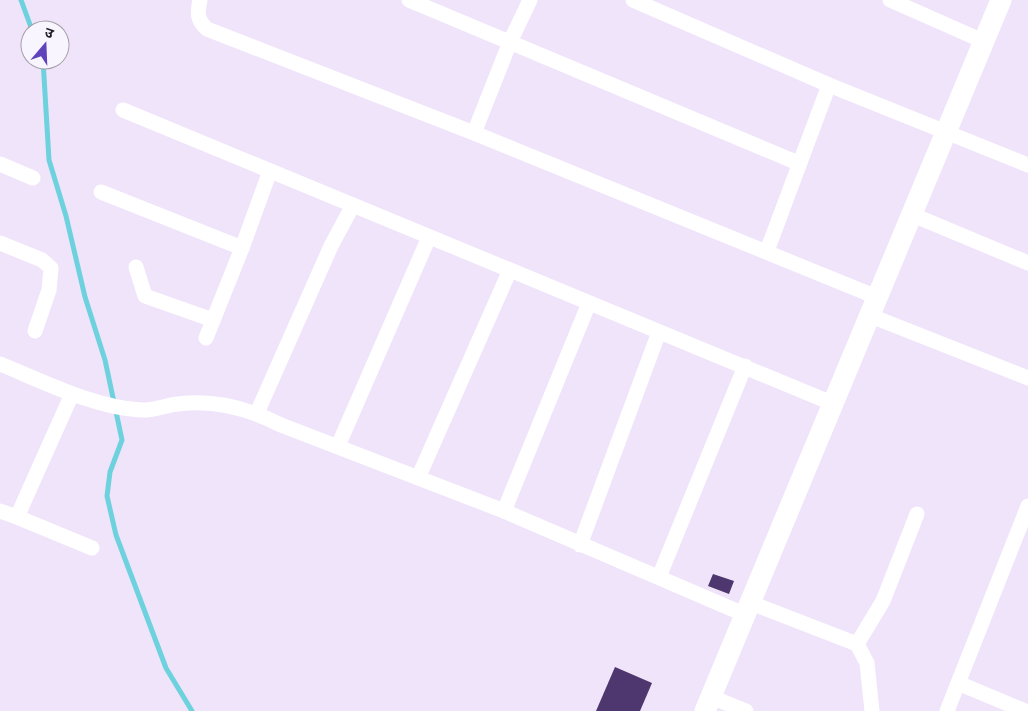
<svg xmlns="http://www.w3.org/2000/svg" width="1028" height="711" font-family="Lato,'Noto Sans Devanagari',sans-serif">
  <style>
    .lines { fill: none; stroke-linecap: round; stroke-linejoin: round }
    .stream { stroke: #6dd2dd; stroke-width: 5 }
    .building { fill: #4e366e }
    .street { stroke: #fff; stroke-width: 15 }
    .secondary { stroke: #fff; stroke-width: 21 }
  </style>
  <rect width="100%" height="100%" fill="#f0e4fa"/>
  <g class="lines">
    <!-- stream -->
    <g class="stream">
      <polyline points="21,0 32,30"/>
      <polyline points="43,60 49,160 66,216 85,297 105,360 122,440 110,472 107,496 116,535 166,668 192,711"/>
    </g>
  </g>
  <!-- building -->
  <g class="building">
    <polygon points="713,574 734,581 729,594 708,586"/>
    <polygon points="615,667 652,683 640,711 596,711"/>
  </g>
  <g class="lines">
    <!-- street -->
    <g class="street">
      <path d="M200,0C197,13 197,20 207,29L474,133L879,298"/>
      <polyline points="409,0 798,163"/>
      <polyline points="633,0 829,85 1028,165"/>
      <polyline points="890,0 983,41"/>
      <polyline points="123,110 834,404"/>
      <polyline points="474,133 510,42 530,0"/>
      <polyline points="0,164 33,178"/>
      <polyline points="101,192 242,248"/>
      <polyline points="913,215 1028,263"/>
      <polyline points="0,243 42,260 51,268 49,290 35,331"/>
      <polyline points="767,251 829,85"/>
      <polyline points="136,267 145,296 213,320"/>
      <polyline points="871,316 1028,378"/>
      <polyline points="206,338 242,248 270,171"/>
      <path d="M0,364C42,381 95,408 141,410C153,411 166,405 178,404C215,399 248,408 281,425L504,511L746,615"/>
      <polyline points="257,413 331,246 353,205"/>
      <polyline points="338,446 429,237"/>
      <polyline points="418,478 510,270"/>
      <polyline points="0,511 17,517 72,394"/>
      <polyline points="504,511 589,303"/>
      <polyline points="17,517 92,548"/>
      <polyline points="580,545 659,332"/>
      <polyline points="659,577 745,366"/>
      <polyline points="751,603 857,644 867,663 872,711"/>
      <polyline points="857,644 883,601 917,514"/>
      <polyline points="958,683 1025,711"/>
      <polyline points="711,697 746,711"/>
      <polyline points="947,711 1028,506"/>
    </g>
    <!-- secondary -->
    <polyline class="secondary" points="705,711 1001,0"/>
  </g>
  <!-- north arrow -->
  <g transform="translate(45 45) rotate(19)"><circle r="24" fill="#f9f5fe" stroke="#a39fa7"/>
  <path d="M0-4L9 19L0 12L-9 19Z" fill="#5f43bb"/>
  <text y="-8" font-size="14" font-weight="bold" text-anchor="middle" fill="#211d24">उ</text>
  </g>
</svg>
